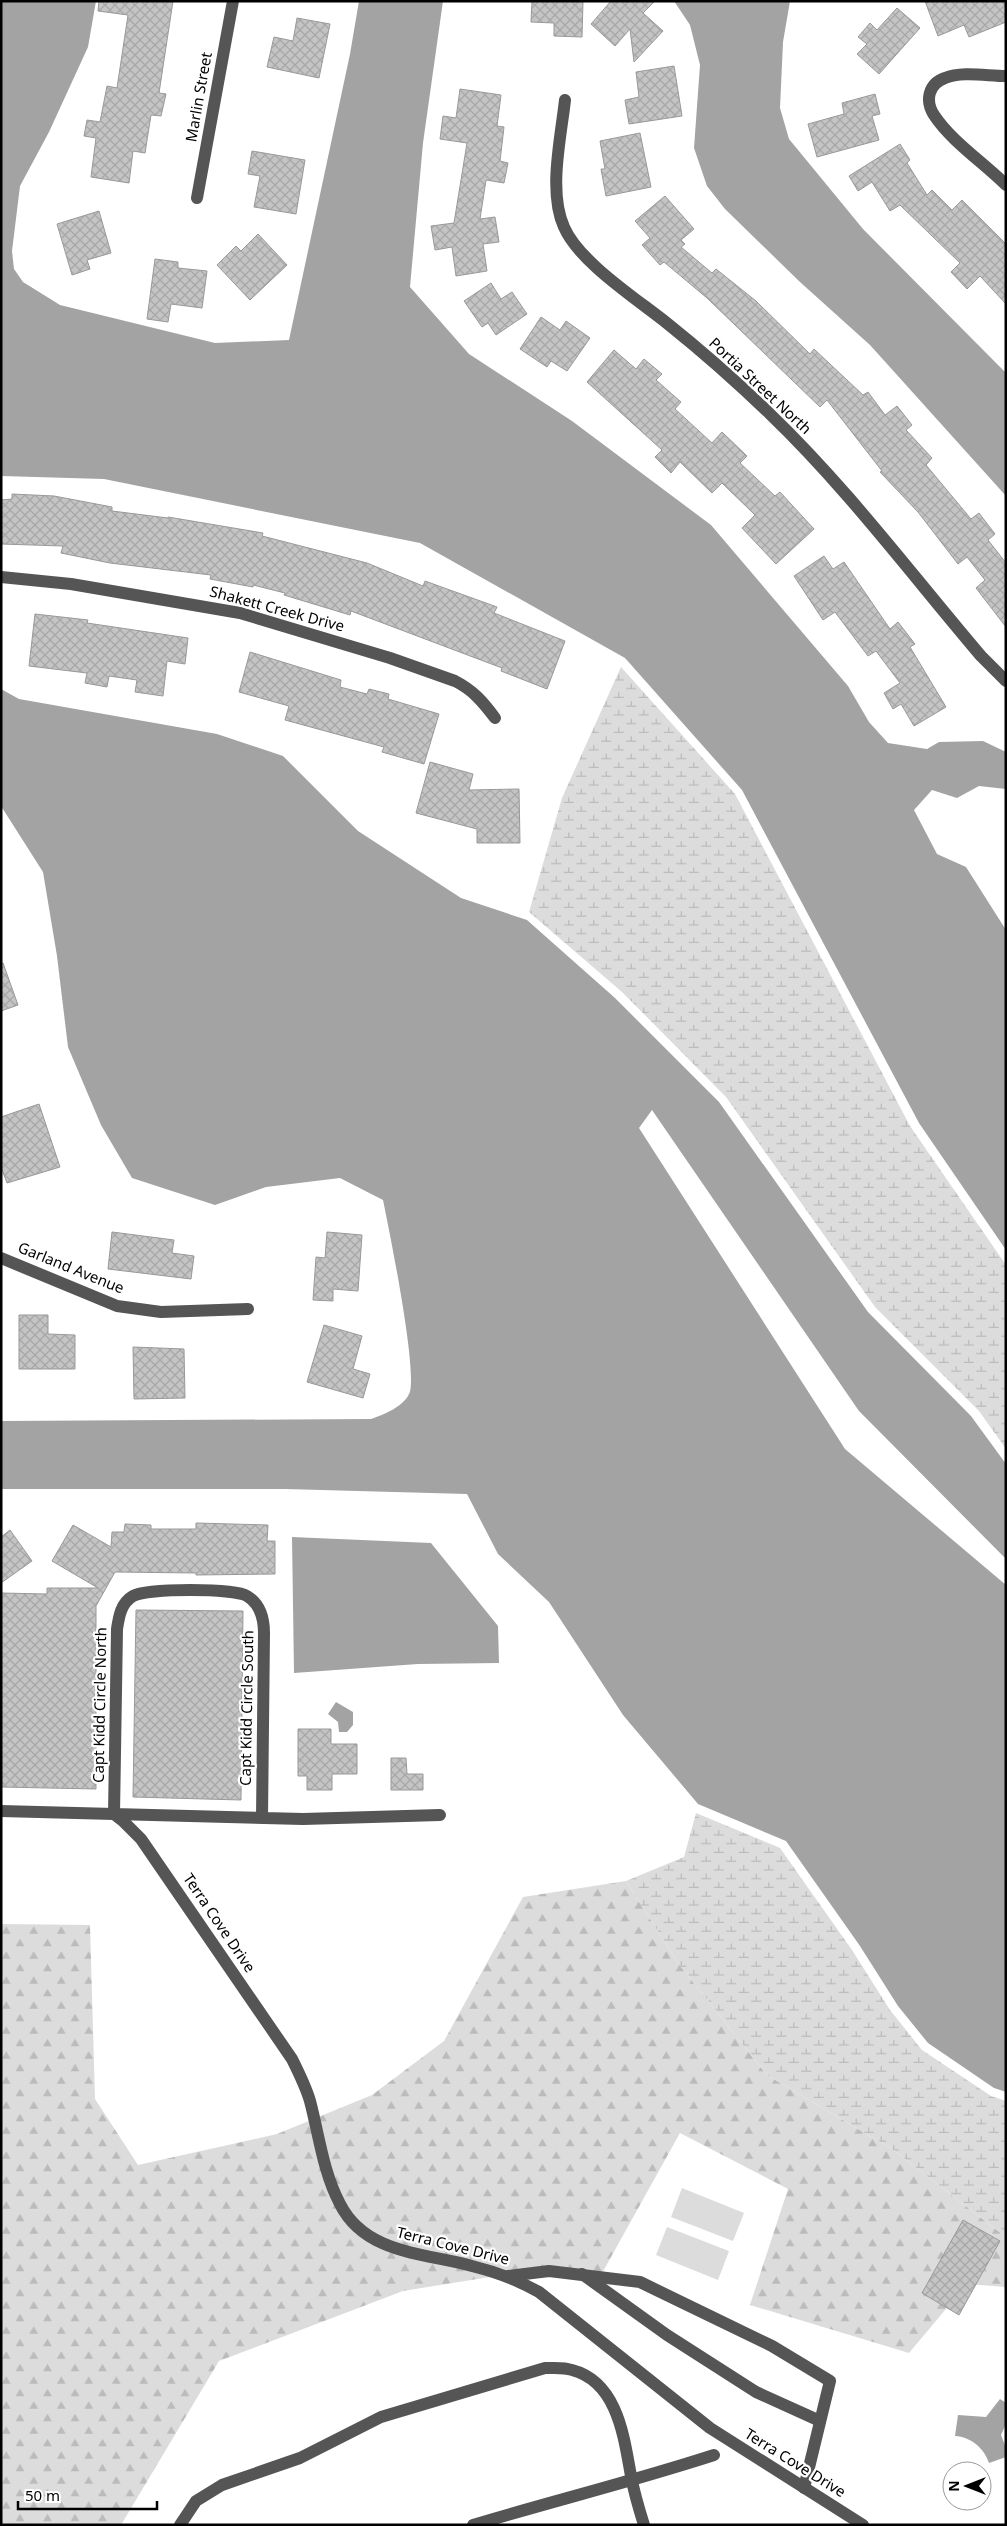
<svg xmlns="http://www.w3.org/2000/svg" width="1007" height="2526" font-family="'Noto Sans',sans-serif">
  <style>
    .grass { fill: #dcdcdc }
    .forest { fill: url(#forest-firs) }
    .wetland { fill: url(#wetland-marsh) }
    .water { fill: #a3a3a3 }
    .building { fill: url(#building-cross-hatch); stroke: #999 }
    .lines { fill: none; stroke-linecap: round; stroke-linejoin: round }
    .minor { stroke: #555; stroke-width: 12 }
    .labels { text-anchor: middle; stroke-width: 4.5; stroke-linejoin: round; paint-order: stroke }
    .street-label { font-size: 15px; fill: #000; stroke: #fff }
  </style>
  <defs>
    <pattern id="forest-firs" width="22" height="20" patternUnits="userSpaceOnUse" patternTransform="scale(1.25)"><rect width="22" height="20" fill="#dcdcdc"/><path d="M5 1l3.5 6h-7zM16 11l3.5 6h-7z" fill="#bbb"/></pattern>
    <pattern id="wetland-marsh" width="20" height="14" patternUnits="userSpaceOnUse" patternTransform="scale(1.25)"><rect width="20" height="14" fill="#dcdcdc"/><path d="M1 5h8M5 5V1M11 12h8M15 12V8" fill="none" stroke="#bbb"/></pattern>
    <pattern id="building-cross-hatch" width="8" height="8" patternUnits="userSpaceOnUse" patternTransform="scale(1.25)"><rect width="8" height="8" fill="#c4c4c4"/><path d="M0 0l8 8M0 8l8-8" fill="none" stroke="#a7a7a7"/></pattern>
  </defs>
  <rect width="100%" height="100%" fill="#fff"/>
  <!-- grass -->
  <g class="grass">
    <polygon points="682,2188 744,2213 733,2241 671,2217"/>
    <polygon points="667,2227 729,2251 718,2280 656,2255"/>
  </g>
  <!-- forest -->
  <polygon class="forest" points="626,1881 678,1963 767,2075 892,2149 1006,2237 1006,2287 967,2284 909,2353 750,2305 788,2189 680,2133 601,2275 557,2266 403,2291 219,2361 121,2525 1,2525 1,1924 90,1925 95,2099 138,2165 277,2134 372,2095 444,2041 523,1897"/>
  <!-- wetland -->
  <g class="wetland">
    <polygon points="621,667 735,794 910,1126 1006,1265 1006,1449 979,1411 875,1307 726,1097 622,992 529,912 562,798"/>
    <polygon points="696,1813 780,1848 852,1950 890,2010 922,2050 991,2096 1006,2101 1006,2237 892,2149 767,2075 678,1963 626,1881 684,1857"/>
  </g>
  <!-- water -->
  <g class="water">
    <polygon points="1,1 96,1 88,47 49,132 20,186 12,251 14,269 23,282 60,305 215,343 289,340 350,54 359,1 443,1 423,143 410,287 469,354 572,421 711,525 848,686 869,722 888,743 927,749 939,742 983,741 1006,752 1006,789 979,786 957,798 932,790 914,810 937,854 966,867 1006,930 1006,1250 919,1123 742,790 625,658 420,543 104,479 1,476"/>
    <polygon points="674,1 790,1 783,42 780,108 789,139 863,229 1006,373 1006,496 870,345 800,282 725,209 707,186 694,148 700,65 690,25"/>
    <path d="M1,689L19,699L217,734L283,756L358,831L461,898L527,920L615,998L719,1102L868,1312L971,1416L1006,1464V1559L859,1411L652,1110L639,1128L845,1449L1006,1585V2092L994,2088L928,2043L898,2006L860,1946L786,1841L698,1804L623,1715L549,1602L498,1554L467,1494L285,1489H1V1421L371,1419C383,1415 403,1407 409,1394C419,1376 389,1229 383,1200L340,1178L266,1187L215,1205L132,1178L101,1125L68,1047L57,956L43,872L1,806Z"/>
    <polygon points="292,1537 431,1543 498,1626 499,1663 418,1664 294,1673"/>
    <polygon points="336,1702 353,1712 353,1725 347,1732 339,1732 338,1722 328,1714"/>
    <path d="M1000,2399L1006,2403V2424L1001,2435L1006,2448V2457L989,2463C984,2448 971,2437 955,2436L958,2415L986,2417Z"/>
  </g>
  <!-- building -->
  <g class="building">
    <polygon points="99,1 173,1 159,93 166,94 161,116 151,115 145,153 133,151 129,183 91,177 96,138 84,136 87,120 100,122 107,86 117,88 128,15 98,11"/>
    <polygon points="532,1 583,1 582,37 554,36 554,23 531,22"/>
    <polygon points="611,1 655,1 643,13 663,31 634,62 630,29 615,46 591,24"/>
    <polygon points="925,1 1006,1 1006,22 969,37 964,25 938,36"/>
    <polygon points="897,8 920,28 879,74 857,54 867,44 858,37 870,23 877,30"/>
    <polygon points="297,18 330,24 319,78 267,67 274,37 293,41"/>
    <polygon points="674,66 682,116 629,124 625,100 639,97 636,72"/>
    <polygon points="460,89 501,95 497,126 504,127 500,161 508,163 504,183 486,180 480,219 495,217 499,242 483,244 487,271 456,276 452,247 435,250 431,226 454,223 467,143 440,139 443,116 456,118"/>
    <polygon points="875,94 880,114 872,116 879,140 817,157 808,124 844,114 842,103"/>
    <polygon points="640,133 651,187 606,196 601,169 605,169 600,141"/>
    <polygon points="900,144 910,160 907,163 927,195 932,190 952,210 962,200 1006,244 1006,304 980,276 967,289 951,272 960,263 900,205 890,211 872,182 858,191 849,176"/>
    <polygon points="252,151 305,160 296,214 254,207 260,176 248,174"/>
    <polygon points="665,196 694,229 681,240 685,244 681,247 712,273 716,269 756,301 810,354 814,349 863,395 868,392 885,415 897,406 912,425 906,430 932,458 926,465 971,519 979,513 995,534 988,540 1006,563 1006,627 976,588 985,580 967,557 958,564 918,512 880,472 882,471 827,400 820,407 707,298 664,262 660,265 642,245 650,238 635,221"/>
    <polygon points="99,211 111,253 87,260 90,269 72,275 57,224"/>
    <polygon points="258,234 287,265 250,300 217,265 236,246 241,251"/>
    <polygon points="155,259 178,262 178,268 207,271 202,308 171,304 168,322 147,319"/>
    <polygon points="491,283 501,299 512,292 527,314 496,335 488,323 482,327 464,301"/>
    <polygon points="541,317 560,330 566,321 590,338 567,371 551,361 547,367 520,349"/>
    <polygon points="614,350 636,369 644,359 662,374 656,380 681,402 675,409 712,443 722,432 747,456 740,463 775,496 780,492 814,529 776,564 742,528 755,515 722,483 712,493 680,462 671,473 655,457 662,450 587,382"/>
    <polygon points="12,494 54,496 112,507 112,511 168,518 168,517 263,533 262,536 367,563 423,586 425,581 497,607 494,613 565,641 547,689 501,671 502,668 351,611 350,615 284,595 285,593 253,585 253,587 210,579 211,575 110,563 61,553 63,546 1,544 1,500 12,499"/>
    <polygon points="824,556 833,569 844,562 890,629 898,622 915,644 910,647 946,707 914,726 901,704 893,709 884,693 900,683 876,651 868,656 835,612 823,620 794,576"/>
    <polygon points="35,614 88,620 87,623 188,638 185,664 167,661 163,696 135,692 137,680 109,676 107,687 85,683 87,673 29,666"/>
    <polygon points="250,652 341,680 340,687 367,694 369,689 389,694 388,699 439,714 424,764 382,752 384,747 285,720 289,706 239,692"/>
    <polygon points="430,762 473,774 469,790 519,789 520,843 477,843 477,829 416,813"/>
    <polygon points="1,963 3,963 18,1005 1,1011"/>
    <polygon points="39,1104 60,1167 7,1183 1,1167 1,1117"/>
    <polygon points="112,1232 174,1240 172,1253 194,1256 191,1279 108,1269"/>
    <polygon points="327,1232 362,1235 358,1291 333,1289 333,1301 313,1300 316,1257 325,1258"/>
    <polygon points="19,1315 48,1315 48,1334 75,1335 75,1369 19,1369"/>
    <polygon points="324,1325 362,1336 353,1369 370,1374 363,1398 307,1382"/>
    <polygon points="133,1347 184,1349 185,1398 134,1399"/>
    <polygon points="196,1523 268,1525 267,1541 275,1541 275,1574 196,1575 196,1573 115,1572 96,1606 96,1789 1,1787 1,1593 47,1594 47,1588 98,1588 52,1561 73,1525 111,1547 112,1532 124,1532 125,1524 151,1525 151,1529 196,1529"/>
    <polygon points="10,1530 32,1561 1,1583 1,1537"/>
    <polygon points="136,1610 243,1611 241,1800 133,1797"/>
    <polygon points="298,1729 331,1729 331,1744 357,1744 357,1774 332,1774 332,1790 307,1790 307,1776 298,1776"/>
    <polygon points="391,1758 406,1758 407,1774 423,1774 423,1790 391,1790"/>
    <polygon points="963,2220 1000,2241 959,2315 922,2293"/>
  </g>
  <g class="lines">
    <!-- minor -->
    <g class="minor">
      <path d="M1006,76C987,76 962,71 945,78C928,84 925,101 934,115C951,141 984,163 1006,185"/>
      <path d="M565,100C561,137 548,192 564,227C579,262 637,299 668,324C703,352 737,382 770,414C847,488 912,575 981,656L1006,681"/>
      <polyline points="197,198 233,1"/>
      <path d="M1,577L71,584L240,613L390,658L455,681C473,690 483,702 495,718"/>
      <polyline points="1,1258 117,1306 161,1312 248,1309"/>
      <path d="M1,1811L114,1814L123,1821L141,1839L292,2059C299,2073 306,2087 310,2101C319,2135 323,2172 340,2204C365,2254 425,2253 472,2266C496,2272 518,2280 539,2292L710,2428L863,2525"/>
      <path d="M262,1818L264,1633C264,1618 260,1604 247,1596C234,1588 147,1588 133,1596C121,1603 119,1616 117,1629L114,1814L303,1819L440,1815"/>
      <polyline points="582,2274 667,2335 756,2392 820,2421"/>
      <polyline points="508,2276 549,2271 640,2282 772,2346 830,2381 804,2488"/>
      <path d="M180,2525L196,2501L222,2485L300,2458L381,2417L545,2368C554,2368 564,2367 572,2370C618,2382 624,2438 631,2476C634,2492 639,2509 644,2525"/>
      <path d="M473,2525C553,2501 634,2481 714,2455"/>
    </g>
  </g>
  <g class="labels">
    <!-- street labels -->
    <g class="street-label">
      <text transform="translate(199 97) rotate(-80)" y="5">Marlin Street</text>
      <text transform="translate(760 386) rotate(43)" y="5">Portia Street North</text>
      <text transform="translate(277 609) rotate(15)" y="5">Shakett Creek Drive</text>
      <text transform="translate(71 1268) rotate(22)" y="5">Garland Avenue</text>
      <text transform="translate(100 1705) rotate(-89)" y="5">Capt Kidd Circle North</text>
      <text transform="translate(247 1708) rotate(-89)" y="5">Capt Kidd Circle South</text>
      <text transform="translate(219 1923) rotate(56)" y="5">Terra Cove Drive</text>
      <text transform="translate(453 2246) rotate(14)" y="5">Terra Cove Drive</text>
      <text transform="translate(795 2463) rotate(32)" y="5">Terra Cove Drive</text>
    </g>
  </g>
  <!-- border -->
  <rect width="1007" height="2526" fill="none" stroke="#000000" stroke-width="5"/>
  <!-- north arrow -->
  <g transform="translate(967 2486) rotate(270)"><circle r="24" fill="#ffffff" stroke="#999999"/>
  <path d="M0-4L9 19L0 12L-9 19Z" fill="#000000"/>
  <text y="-8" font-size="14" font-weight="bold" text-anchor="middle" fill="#000000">N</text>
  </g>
  <!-- scale -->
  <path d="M18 2501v8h139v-8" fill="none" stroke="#000000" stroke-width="2.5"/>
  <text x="25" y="2501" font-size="15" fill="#000000" stroke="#ffffff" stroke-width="4" paint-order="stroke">50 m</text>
</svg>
